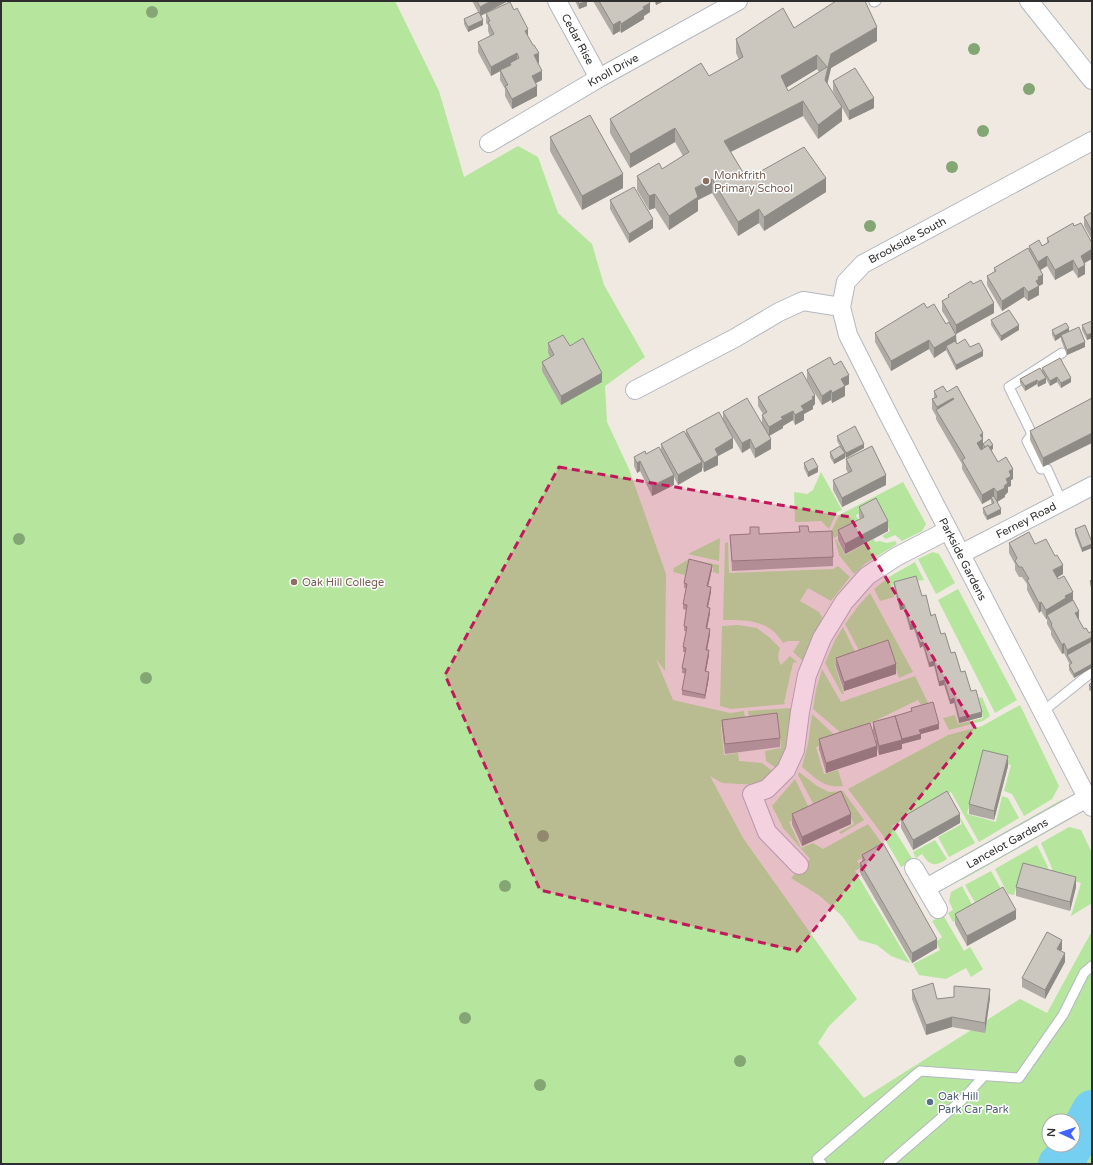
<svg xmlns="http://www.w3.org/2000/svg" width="1093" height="1165" font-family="'Varela Round',sans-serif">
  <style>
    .green { fill: #b6e59e; fill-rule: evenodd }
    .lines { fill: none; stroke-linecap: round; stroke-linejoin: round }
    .river { stroke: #75cff0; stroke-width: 40 }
    .lane-casing { stroke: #b4b7c1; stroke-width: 11 }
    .street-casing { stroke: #b4b7c1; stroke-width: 20 }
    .lane { stroke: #fff; stroke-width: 9 }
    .street { stroke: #fff; stroke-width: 18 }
    .tree { fill: #84a574 }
    .wall { fill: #afaba4; fill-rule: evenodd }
    .shaded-wall { fill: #8e8b86 }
    .building { fill: #cbc7bf; stroke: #8e8b86; fill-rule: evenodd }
    .marked { fill: #c2185b; fill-opacity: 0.2; stroke: #c2185b; stroke-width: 3; stroke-dasharray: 8 5; stroke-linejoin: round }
    .education-dot { fill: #8d6e63; stroke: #fff; stroke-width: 1.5 }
    .service-dot { fill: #5c6f8a; stroke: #fff; stroke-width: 1.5 }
    .labels { text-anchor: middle; stroke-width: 3; stroke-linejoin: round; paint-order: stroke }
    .street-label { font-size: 11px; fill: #2e2e2e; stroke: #fff }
    .education-label { font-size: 11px; fill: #785e54; stroke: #fff; text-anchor: start }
    .service-label { font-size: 11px; fill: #4e5e75; stroke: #fff; text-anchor: start }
  </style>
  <rect width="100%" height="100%" fill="#efe9e1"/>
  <!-- green -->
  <g class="green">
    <path d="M1,1H395L439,91L464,177L518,146L538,157L558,213L592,244L604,285L645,357L605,386L607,422L629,469L666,574L665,671L656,659L673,700L730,713L744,711L746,724L721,727L724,755L738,753L739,761L762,763L775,773L759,785L722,783L710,776L743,838L857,999L829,1026L818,1043L864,1098L1020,999L1047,1013L1092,931V1164H1ZM1049,1121H1073V1145H1049Z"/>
    <polygon points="821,472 842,510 837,512 829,529 821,521 795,522 794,492 807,494 813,490"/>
    <polygon points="903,482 926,524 922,531 902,541 895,535 886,539 882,536 890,531 876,505 856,515 860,524 834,538 831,532 839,515"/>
    <polygon points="720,538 719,561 688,554"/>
    <polygon points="836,539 845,555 874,539 875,542 879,541 887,543 895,541 897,544 866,563 854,574 839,555 835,540"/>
    <path d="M728,542L729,573L833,569L838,566L850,577L831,601L808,588L800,601L819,612L822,617L820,624L803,661L793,652L800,641H788L783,643C780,639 777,634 773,631C759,619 739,620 723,620L725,543Z"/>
    <polygon points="933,552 939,554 955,583 936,594 918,559"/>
    <polygon points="689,559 719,565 719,574 713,572 713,568 688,563 685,575 673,572 674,568"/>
    <polygon points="915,562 924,580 917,581 916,579 891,586 894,597 880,601 874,589 889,577"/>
    <polygon points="958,589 1017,700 995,713 938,600"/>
    <polygon points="870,593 913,672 899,678 888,647 862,656 845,624 859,605"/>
    <path d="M738,625L757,628L770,638L780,648C778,653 777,660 781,665L790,656L797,662L793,663L784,703L786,704L731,709L720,706L722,626Z"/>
    <polygon points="843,627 858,658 835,666 844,694 842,694 825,663 835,640"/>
    <polygon points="822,669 841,702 915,676 929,705 922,707 918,700 864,726 847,738 813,709 816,690"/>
    <polygon points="982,697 990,716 983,721 949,730 943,718 955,715 958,724 983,718 979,698"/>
    <polygon points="1020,705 1059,786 1052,799 1024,816 1012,794 1004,791 1011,765 981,758 967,814 996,822 1002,796 1008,798 1019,818 979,842 951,792 892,826 913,860 901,867 882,834 848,789 948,735 982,726"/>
    <polygon points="790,708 792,709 786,751 779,770 766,761 765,751 781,748 778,720 750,723 748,711"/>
    <path d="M812,714L840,740L816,747L824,774L838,770L843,786C823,788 817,779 802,767L808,744Z"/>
    <polygon points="799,772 817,786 829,792 843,791 864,820 841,834 839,832 854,824 842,799 816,809 798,775"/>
    <polygon points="795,779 811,812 789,822 801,848 813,843 823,849 868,824 883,845 857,861 861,867 855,871 910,963 891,956 877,945 859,940 842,916 820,896 791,878 810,859 783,828 772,806"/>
    <polygon points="1063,799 1061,806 954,866 952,862"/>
    <polygon points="950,800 975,843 949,857 938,837 962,824 949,801"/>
    <polygon points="1066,815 1072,818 962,880 959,875"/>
    <polygon points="1069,827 1081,830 1092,853 1092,903 1071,916 1081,883 1051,874 1052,868 1041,843"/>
    <path d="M935,840L947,859C935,867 930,866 922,854L916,858L913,852Z"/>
    <polygon points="1037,845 1048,867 1047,872 1021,870 1014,895 1008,894 995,869"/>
    <polygon points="991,871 1004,894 978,908 965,885"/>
    <polygon points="962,886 975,910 953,922 948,913 953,910 949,901 951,892"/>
    <polygon points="943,915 964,951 970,947 983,969 971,977 966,968 946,979 919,975 913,964 940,950 936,942 942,937 932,921"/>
  </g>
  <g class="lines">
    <!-- river -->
    <polyline class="river" points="1058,1164 1068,1155 1092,1110"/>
    <defs>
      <g id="lane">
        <polyline points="874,2 876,1"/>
        <polyline points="1062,502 1047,469 1041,469 1027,441 1032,434 1009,387 1062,353"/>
        <polyline points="1042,712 1092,672"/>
        <polyline points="822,1164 817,1159 920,1071 1019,1078 1063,1015 1084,973 1092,966"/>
        <polyline points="888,1164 962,1100 984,1076"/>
      </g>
      <g id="street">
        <polyline points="557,1 599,78"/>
        <polyline points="1029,1 1092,80"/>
        <polyline points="1092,141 863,264 846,282 841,307 848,335 888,414 1092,807"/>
        <polyline points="489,143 599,78 738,1"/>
        <polyline points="635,390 735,338 779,312 803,301 841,307"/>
        <polyline points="961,554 1092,486"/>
        <polyline points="799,865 767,832 752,794 767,789 786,770 795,750 800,712 807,675 822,638 844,602 867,576 896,557 948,530"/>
        <polyline points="914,868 938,909"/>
        <polyline points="926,888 1087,798"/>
      </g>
    </defs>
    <!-- lane casing -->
    <use href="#lane" class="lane-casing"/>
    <!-- street casing -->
    <use href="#street" class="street-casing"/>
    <!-- lane -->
    <use href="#lane" class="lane"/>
    <!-- street -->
    <use href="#street" class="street"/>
  </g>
  <!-- trees -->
  <g class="tree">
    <circle cx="152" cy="12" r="6"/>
    <circle cx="974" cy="49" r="6"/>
    <circle cx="1029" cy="89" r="6"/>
    <circle cx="983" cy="131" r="6"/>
    <circle cx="952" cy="167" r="6"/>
    <circle cx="870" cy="226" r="6"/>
    <circle cx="19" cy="539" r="6"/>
    <circle cx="146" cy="678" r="6"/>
    <circle cx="543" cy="836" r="6"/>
    <circle cx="505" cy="886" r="6"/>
    <circle cx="465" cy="1018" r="6"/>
    <circle cx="740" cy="1061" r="6"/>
    <circle cx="540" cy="1085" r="6"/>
  </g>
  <!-- wall -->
  <g class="wall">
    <polygon points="472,1 508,1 481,16 483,25 468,32 464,24 464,19 478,12"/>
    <polygon points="575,1 587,1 587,6 579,9"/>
    <polygon points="593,1 649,1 650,12 644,16 644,19 621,33 620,31 613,35"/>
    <polygon points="654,1 664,1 656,5"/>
    <polygon points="486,13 528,37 539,63 538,63 542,80 536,83 537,96 512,109 505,96 505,89 500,80 500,71 491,76 478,52 478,42 490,36 488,31 488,25 486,23"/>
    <path d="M794,28L877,41L831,68L827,84L842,121L818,139L803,116L731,152L747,179L826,192L764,231L759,223L738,236L712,193L698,200V211L669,230L655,208L649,210L637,190V176L662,169L683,156L675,142L630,168L610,133V119L709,76L739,60L736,53V39ZM817,69L819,72L788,91L786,87Z"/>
    <polygon points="833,81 874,108 849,120 833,91"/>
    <polygon points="550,137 623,188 582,210 550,151"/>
    <polygon points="610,200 653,228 629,243 610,209"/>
    <polygon points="1092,212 1092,240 1084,226 1084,217"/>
    <polygon points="1047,238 1085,263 1085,274 1078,278 1073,270 1055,280 1047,266 1041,270 1043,284 1039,286 1039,295 1028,301 1024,297 1002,311 987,285 987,276 994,272 994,268 1029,249 1029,246 1042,246 1047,243"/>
    <polygon points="948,295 994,313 956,334 957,344 970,347 983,356 956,370 946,350 934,358 929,349 891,371 875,342 875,333 927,308 946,324 949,322 942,311 942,301 948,298"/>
    <polygon points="991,320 1019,330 1001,341 991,325"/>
    <polygon points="1092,321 1092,338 1087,340 1082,330 1082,325"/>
    <polygon points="1052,330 1069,332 1085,347 1067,355 1061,340 1061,337 1055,341 1052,335"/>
    <polygon points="548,343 570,346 602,382 561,405 542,371 542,362 550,357 548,353"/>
    <polygon points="834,365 849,384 845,386 845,396 832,403 831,400 822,405 807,380 807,370"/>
    <polygon points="1042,368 1071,382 1061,388 1057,382 1050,386 1046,379 1046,383 1038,387 1037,384 1025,391 1020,383 1020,379 1042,372"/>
    <polygon points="957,386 983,443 983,449 983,444 993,449 991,450 998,462 1013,479 1011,480 1011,486 1008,487 1008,492 1005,495 1005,497 997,502 1001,514 987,520 983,513 983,508 992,504 991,502 991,499 982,504 962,469 962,464 936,419 936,416 932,409 932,399 934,398 934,391 947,392"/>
    <polygon points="758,397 815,404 813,406 813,409 804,414 804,420 795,425 793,420 783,426 783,428 769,436 771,449 755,458 750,448 742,453 730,432 733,448 718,456 718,465 704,472 702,467 702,471 678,485 674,477 674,485 652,496 640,471 637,473 634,466 634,457 661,449 661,444 686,435 686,430 723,421 723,412 762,423 762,415 763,414 758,406"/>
    <polygon points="1092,398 1043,467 1030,440 1030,431"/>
    <polygon points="837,436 864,448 846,458 845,456 845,458 834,464 830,457 830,452 840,446 837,441"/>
    <polygon points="846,459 886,485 842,507 833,490 833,480 848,473 846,469"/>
    <polygon points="804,463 818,472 808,477 804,468"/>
    <polygon points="859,507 888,531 845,554 838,540 838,530 860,519 859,517"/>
    <polygon points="1085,525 1082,552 1075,534 1075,529"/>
    <polygon points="799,526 809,532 833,557 833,566 732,571 730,535 750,534 750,527 759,534 799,532"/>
    <polygon points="1009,543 1035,544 1063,574 1057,577 1073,601 1079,611 1074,678 1069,670 1069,665 1070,665 1064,653 1062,654 1051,635 1051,631 1047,624 1047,619 1046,619 1041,611 1039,613 1027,590 1027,584 1022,577 1019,577 1015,570 1015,564 1009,553"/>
    <polygon points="712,569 708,586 711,592 708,607 710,613 707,629 710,634 707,650 709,655 706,671 709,677 705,699 682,695 682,690 686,674 682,673 682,668 686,652 683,652 683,647 686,631 684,631 684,626 686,610 683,609 683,604 686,588 684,588 684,583"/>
    <polygon points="1092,579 1092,590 1090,585 1090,581"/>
    <polygon points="894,582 922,596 971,691 982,717 959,723 954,703 950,704 944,685 939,686 934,666 929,667 923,646 920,648 914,629 910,630 904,609 900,610 894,587"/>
    <polygon points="836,658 896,674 844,691 836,667"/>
    <polygon points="1092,682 1092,692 1089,690 1089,685"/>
    <polygon points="911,708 939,729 921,734 921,739 902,744 902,749 879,755 877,748 877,756 826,773 819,749 819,739 876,740 873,731 873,722 911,712"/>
    <polygon points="722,720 780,738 780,747 725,754 722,729"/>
    <polygon points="1008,766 994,820 969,814 969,804"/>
    <polygon points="792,814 851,824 802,846 792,824"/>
    <polygon points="901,818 960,823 913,850 901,828"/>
    <polygon points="862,855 937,948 912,963 860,873 860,863 862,862"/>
    <polygon points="1016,887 1076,887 1070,911 1016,896"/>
    <polygon points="955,914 1016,919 967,946 955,924"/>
    <polygon points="1062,949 1061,951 1065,962 1045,999 1022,987 1022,978"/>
    <polygon points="912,990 937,999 954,997 990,998 985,1033 952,1027 926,1035 912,999"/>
  </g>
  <!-- shaded-wall -->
  <g class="shaded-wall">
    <polygon points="491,1 508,1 480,16 480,7"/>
    <polygon points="587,1 587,6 579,9 579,4"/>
    <polygon points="656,1 664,1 656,5"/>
    <polygon points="650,3 650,12 644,16 644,19 621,33 621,24 643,7"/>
    <polygon points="483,20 483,25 468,32 468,27"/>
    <polygon points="620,21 620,31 613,35 613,25"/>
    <polygon points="877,27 877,41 831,68 825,94 825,80 831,54"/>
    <polygon points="528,29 528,39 525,31"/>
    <polygon points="517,53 517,63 510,63 510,66 491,76 491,67"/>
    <polygon points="539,53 539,63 534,65 534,55"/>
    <polygon points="817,55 817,69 781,91 781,76"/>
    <polygon points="542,71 542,80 532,85 532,76"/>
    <polygon points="537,86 537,96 512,109 512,99"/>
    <polygon points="874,98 874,108 849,120 849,111"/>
    <polygon points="803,101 803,116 724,155 724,141"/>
    <polygon points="842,107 842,121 818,139 818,125"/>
    <polygon points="675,128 675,142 630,168 630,154"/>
    <polygon points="623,174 623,188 582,210 582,196"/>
    <polygon points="826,178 826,192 764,231 764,217"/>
    <polygon points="712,179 712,193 698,200 698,211 669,230 669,216 695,188"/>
    <polygon points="655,194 655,208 649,210 649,196"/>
    <polygon points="759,209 759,223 738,236 738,222"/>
    <polygon points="653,219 653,228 629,243 629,234"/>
    <polygon points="1092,249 1092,259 1081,265 1081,256"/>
    <polygon points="1047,256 1047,266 1038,271 1038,262"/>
    <polygon points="1073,260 1073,270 1055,280 1055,270"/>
    <polygon points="1085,265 1085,274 1078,278 1078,269"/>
    <polygon points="1043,275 1043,284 1039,286 1039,295 1028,301 1028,292 1036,281 1038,277"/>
    <polygon points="1024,287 1024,297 1002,311 1002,301"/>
    <polygon points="994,303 994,313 956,334 956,325"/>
    <polygon points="1019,325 1019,330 1001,341 1001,336"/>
    <polygon points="1069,328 1069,333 1061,335 1061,337 1055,341 1055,336"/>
    <polygon points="1092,333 1092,338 1087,340 1087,335"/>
    <polygon points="956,335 956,344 946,346 946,350 934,358 934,348"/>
    <polygon points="929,340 929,349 891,371 891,361"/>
    <polygon points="1085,342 1085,347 1067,355 1067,350"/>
    <polygon points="983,351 983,356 956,370 956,365"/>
    <polygon points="602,373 602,382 561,405 561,396"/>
    <polygon points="849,375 849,384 843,387 845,386 845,396 832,403 832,393 841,379"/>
    <polygon points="1057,377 1057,382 1050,386 1050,381"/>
    <polygon points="1046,378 1046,383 1038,387 1038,382"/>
    <polygon points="1071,378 1071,382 1061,388 1061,383"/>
    <polygon points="1037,380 1037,384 1025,391 1025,386"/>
    <polygon points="831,390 831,400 822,405 822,396"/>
    <polygon points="815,395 815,404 813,406 813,409 804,414 804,420 795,425 795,415 801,406 812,397"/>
    <polygon points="953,398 953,407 937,411 937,407"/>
    <polygon points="793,411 793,420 783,426 783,428 769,436 769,427 781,417"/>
    <polygon points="983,433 983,449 977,452 977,443 980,435"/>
    <polygon points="1092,433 1092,443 1043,467 1043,458"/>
    <polygon points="733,438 733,448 718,456 718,465 704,472 704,463 715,449"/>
    <polygon points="750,439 750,448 742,453 742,443"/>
    <polygon points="771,439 771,449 755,458 755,449"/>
    <polygon points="864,444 864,448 846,458 846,453"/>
    <polygon points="993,445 993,449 986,454 986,449"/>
    <polygon points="845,453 845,458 834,464 834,460"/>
    <polygon points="640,461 640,471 637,473 637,463"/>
    <polygon points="702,462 702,471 678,485 678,475"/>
    <polygon points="818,467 818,472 808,477 808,472"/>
    <polygon points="1013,469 1013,479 1011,480 1011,486 1008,487 1008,492 1005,495 1005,497 997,502 997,492 1004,486 1009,471"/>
    <polygon points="674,475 674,485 652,496 652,486"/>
    <polygon points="886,475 886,485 842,507 842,498"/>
    <polygon points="994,488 994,497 991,497 991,499 982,504 982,495"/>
    <polygon points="1001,509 1001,514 987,520 987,516"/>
    <polygon points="888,521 888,531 845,554 845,544"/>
    <polygon points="1092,544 1092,548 1082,552 1082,548"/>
    <polygon points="712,565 712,569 707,591 707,586"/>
    <polygon points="1063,565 1063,574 1053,580 1053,570"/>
    <polygon points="711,587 711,592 707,612 707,607"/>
    <polygon points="1073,592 1073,601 1047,615 1047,619 1046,619 1046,610 1065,596"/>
    <polygon points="1041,602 1041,611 1039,613 1039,603"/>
    <polygon points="904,604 904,609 900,610 900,605"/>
    <polygon points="710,608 710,613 706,633 706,628"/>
    <polygon points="1079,611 1079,621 1075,613"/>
    <polygon points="914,624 914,629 910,630 910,625"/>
    <polygon points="710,629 710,634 706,655 706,650"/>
    <polygon points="1092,637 1092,646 1067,655 1067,650"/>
    <polygon points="923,642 923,646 920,648 920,643"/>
    <polygon points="1064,643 1064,653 1062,654 1062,645"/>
    <polygon points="709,650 709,655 705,676 705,671"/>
    <polygon points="934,661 934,666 929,667 929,663"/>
    <polygon points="896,664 896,674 844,691 844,682"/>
    <polygon points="1092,664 1092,668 1074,678 1074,674"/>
    <polygon points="709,672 709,677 705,699 705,695"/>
    <polygon points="944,680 944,685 939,686 939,682"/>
    <polygon points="954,698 954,703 950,704 950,700"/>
    <polygon points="982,712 982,717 959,723 959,718"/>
    <polygon points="939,724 939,729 921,734 921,739 902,744 902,749 879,755 879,746 919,730"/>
    <polygon points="877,746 877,756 826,773 826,763"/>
    <polygon points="1008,756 1008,766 994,820 994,811"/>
    <polygon points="851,814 851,824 802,846 802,837"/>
    <polygon points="960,814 960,823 913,850 913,840"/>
    <polygon points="1076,877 1076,887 1070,911 1070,902"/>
    <polygon points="1016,910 1016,919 967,946 967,936"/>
    <polygon points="937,939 937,948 912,963 912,953"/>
    <polygon points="1062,940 1062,949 1057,958 1057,949"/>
    <polygon points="1065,953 1065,962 1045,999 1045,990"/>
    <polygon points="990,989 990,998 985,1033 985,1023"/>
    <polygon points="952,1017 952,1027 926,1035 926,1025"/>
  </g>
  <!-- building -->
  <g class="building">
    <polygon points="477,1 491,1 480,7"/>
    <polygon points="578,1 587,1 579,4"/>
    <polygon points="599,1 649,1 650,3 643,7 644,9 621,24 620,21 613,25"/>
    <path d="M836,1H865L877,27L831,54L825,80L842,107L818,125L803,101L724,141L747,179L804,147L826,178L764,217L759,209L738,222L712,179L695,188L698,197L669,216L655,194L649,196L637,176L659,163L662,169L689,152L675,128L630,154L610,119L701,63L709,76L743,57L736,39L783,8L794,28ZM817,55L827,67L788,91L781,76Z"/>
    <polygon points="510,2 514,10 517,8 528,29 525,31 533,45 534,45 539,53 534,55 542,71 532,76 537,86 512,99 505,86 508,85 500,70 511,65 510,63 519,58 517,53 491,67 478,42 494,34 488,22 490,21 486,13"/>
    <polygon points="479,12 483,20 468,27 464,19"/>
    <polygon points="855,68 874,98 849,111 833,81"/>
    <polygon points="590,115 623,174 582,196 550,137"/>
    <polygon points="634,187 653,219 629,234 610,200"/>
    <polygon points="1092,212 1092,231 1084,217"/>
    <polygon points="1073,223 1074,226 1081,223 1092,243 1092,249 1081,256 1085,265 1078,269 1073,260 1055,270 1047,256 1038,262 1029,246 1039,240 1042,246 1049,242 1047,238"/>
    <polygon points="1028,248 1043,275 1038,277 1039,279 1036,281 1039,286 1028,292 1024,287 1002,301 987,276 996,271 994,268"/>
    <polygon points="981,280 994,303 956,325 942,301 949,297 948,295 971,281 973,284"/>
    <polygon points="924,303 927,308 934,304 946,324 949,322 956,335 934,348 929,340 891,361 875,333"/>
    <polygon points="1009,310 1019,325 1001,336 991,320"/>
    <polygon points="1092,321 1092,333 1087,335 1082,325"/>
    <polygon points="1066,323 1069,328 1055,336 1052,330"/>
    <polygon points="1079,327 1085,342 1067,350 1061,335"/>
    <polygon points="563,335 570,346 583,338 602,373 561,396 542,362 554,355 548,343"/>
    <polygon points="965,339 970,347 979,343 983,351 956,365 946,346 955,341 957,344"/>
    <polygon points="830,357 834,365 841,361 849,375 841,379 845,386 832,393 831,390 822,396 807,370"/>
    <polygon points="1060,358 1071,378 1061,383 1057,377 1050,381 1042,368"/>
    <polygon points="1040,368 1046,378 1038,382 1037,380 1025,386 1020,379"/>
    <polygon points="802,372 815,395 812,397 813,399 801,406 804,410 795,415 793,411 781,417 783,419 769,427 762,415 767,412 758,397"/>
    <polygon points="943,386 947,392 957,386 983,433 980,435 983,439 977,443 981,450 988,445 998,462 1006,457 1013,469 1009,471 1011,476 1006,479 1008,483 1004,486 1005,488 997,492 994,488 982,495 962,460 965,458 936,410 954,399 953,398 937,407 932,399 937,397 934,391"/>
    <polygon points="747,398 771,439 755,449 750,439 742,443 723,412"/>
    <polygon points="1092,398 1092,433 1043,458 1030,431"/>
    <polygon points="719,412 733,438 715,449 718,455 704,463 686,430"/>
    <polygon points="855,426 864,444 846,453 837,436"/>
    <polygon points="684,431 702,462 678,475 661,444"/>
    <polygon points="989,439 993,445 989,447 988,445 985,447 983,444"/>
    <polygon points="840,446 845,453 834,460 830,452"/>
    <polygon points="872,446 886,475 842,498 833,480 852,471 846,459"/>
    <polygon points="659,447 674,475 652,486 640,461 637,463 634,457 645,451 646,454"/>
    <polygon points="813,458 818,467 808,472 804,463"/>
    <polygon points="994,496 1001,509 987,516 983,508 994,503 991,497"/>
    <polygon points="876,498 888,521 845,544 838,530 864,517 859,507"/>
    <polygon points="1085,525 1092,542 1092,544 1082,548 1075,529"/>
    <polygon points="799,526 808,526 809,532 832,531 833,557 732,561 730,535 750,534 750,527 759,527 759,534 800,532"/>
    <polygon points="1029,532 1035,544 1046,539 1055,556 1057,555 1063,565 1053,570 1058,579 1064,576 1073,592 1065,596 1066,598 1046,610 1041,602 1039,603 1027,580 1029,579 1022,567 1019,567 1015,561 1017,558 1009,543"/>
    <polygon points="689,559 712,565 707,586 711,587 707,607 710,608 706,628 710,629 706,650 709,650 705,671 709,672 705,695 682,690 686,669 682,668 686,648 683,647 687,627 684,626 687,605 683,604 687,584 684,583"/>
    <polygon points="916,576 922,596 926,595 931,616 935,614 941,634 945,633 951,653 955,652 961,672 965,671 971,691 976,690 982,712 959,718 954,698 950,700 944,680 939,682 934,661 929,663 923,642 920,643 914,624 910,625 904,604 900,605 894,582"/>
    <polygon points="1092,579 1092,585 1090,581"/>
    <polygon points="1073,600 1079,611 1075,613 1084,629 1086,628 1089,633 1092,631 1092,637 1067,650 1064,643 1062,645 1051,625 1052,624 1047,615"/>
    <polygon points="888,640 896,664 844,682 836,658"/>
    <polygon points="1092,641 1092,664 1074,674 1069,665 1072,663 1067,655"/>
    <polygon points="1092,682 1092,688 1089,685"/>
    <polygon points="933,702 939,724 919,730 921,734 902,739 895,716 892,717 912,711 911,708"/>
    <polygon points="777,713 780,738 725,744 722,720"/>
    <polygon points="895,716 902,740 879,746 873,722"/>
    <polygon points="870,723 877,746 826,763 819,739"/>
    <polygon points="983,750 1008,756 994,811 969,804"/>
    <polygon points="841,791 851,814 802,837 792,814"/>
    <polygon points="947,791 960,814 913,840 901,818"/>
    <polygon points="883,843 937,939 912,953 860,863 865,860 862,855"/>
    <polygon points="1023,863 1076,877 1070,902 1016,887"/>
    <polygon points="1003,887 1016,910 967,936 955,914"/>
    <polygon points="1047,932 1062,940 1057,949 1065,953 1045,990 1022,978"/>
    <polygon points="933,983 937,999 954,997 954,986 990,989 985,1023 952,1017 926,1025 912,990"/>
  </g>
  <!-- marked area -->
  <path class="marked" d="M559,467L850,517L975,728L797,951L540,890L445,675Z"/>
  <!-- markers -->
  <g class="education-dot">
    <circle cx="706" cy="181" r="4"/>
    <circle cx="294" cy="582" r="4"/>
  </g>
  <circle class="service-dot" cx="930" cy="1102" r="4"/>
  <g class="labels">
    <!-- street labels -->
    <g class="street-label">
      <text transform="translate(578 39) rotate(62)" y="4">Cedar Rise</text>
      <text transform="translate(613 70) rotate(-29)" y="4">Knoll Drive</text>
      <text transform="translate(907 240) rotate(-28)" y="4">Brookside South</text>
      <text transform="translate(1026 520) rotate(-27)" y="4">Ferney Road</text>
      <text transform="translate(963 559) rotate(63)" y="4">Parkside Gardens</text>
      <text transform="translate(1007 843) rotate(-29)" y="4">Lancelot Gardens</text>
    </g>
    <!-- education labels -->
    <g class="education-label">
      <text x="714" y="179">Monkfrith<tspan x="714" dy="13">Primary School</tspan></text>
      <text x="302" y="586">Oak Hill College</text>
    </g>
    <!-- service labels -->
    <g class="service-label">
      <text x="938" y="1100">Oak Hill<tspan x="938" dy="13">Park Car Park</tspan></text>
    </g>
  </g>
  <!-- border -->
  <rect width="1093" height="1165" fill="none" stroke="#2e2e2e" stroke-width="4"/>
  <!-- north arrow -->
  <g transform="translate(1061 1133) rotate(273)"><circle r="19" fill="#ffffff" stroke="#ababab"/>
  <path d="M0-3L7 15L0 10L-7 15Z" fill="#4264fb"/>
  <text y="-6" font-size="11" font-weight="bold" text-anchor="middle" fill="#2e2e2e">N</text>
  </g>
</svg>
